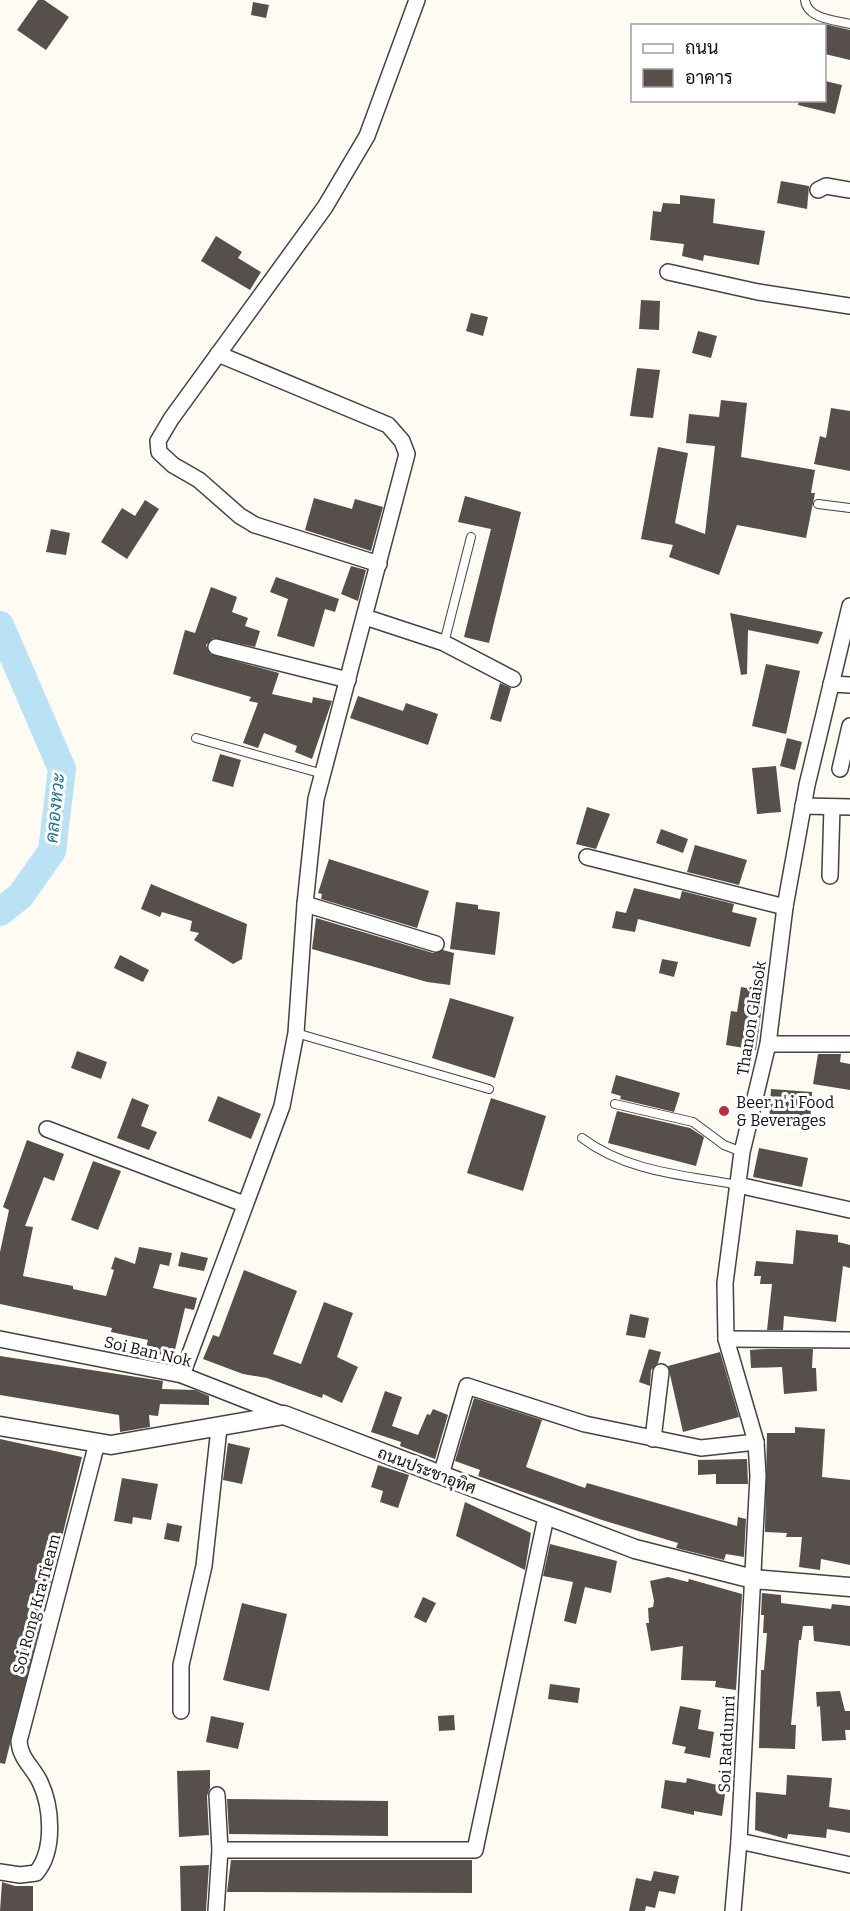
<svg xmlns="http://www.w3.org/2000/svg" width="850" height="1911" font-family="Bitter,Sarabun,serif">
  <style>
    .lines { fill: none; stroke-linecap: round; stroke-linejoin: round }
    .river { stroke: #b9e3f4; stroke-width: 28 }
    .building { fill: #574f4c }
    .service-casing { stroke: #424242; stroke-width: 10 }
    .minor-casing { stroke: #424242; stroke-width: 18 }
    .tertiary-casing { stroke: #424242; stroke-width: 21 }
    .service { stroke: #fff; stroke-width: 8 }
    .minor { stroke: #fff; stroke-width: 15 }
    .tertiary { stroke: #fff; stroke-width: 18 }
    .poi-dot { fill: #ba2d41; stroke: #fff; stroke-width: 2 }
    .labels { text-anchor: middle; stroke-width: 6; stroke-linejoin: round; paint-order: stroke }
    .street-label { font-size: 16px; fill: #0f0f0f; stroke: #fff }
    .poi-label { font-size: 16px; fill: #0f0f0f; stroke: #fff; text-anchor: start }
    .water-label { font-size: 18px; font-style: italic; fill: #1d719c; stroke: #fff }
  </style>
  <rect width="100%" height="100%" fill="#fefbf2"/>
  <g class="lines">
    <!-- river -->
    <polyline class="river" points="0,625 62,769 52,851 21,895 0,912"/>
  </g>
  <!-- building -->
  <g class="building">
    <polygon points="38,0 44,0 69,17 46,50 17,30"/>
    <polygon points="253,2 269,5 266,18 251,15"/>
    <polygon points="825,24 850,30 850,60 825,54"/>
    <polygon points="825,81 842,85 835,114 798,105 799,100 825,100"/>
    <polygon points="781,181 809,186 807,209 777,203"/>
    <polygon points="680,195 715,199 713,223 765,231 759,265 704,255 703,261 682,256 684,244 650,240 653,211 661,212 663,203 680,204"/>
    <polygon points="216,236 242,252 238,258 261,272 250,290 201,261"/>
    <polygon points="641,300 660,301 659,330 639,329"/>
    <polygon points="471,313 488,317 483,336 466,331"/>
    <polygon points="698,331 717,336 711,358 692,353"/>
    <polygon points="637,368 660,370 653,418 630,416"/>
    <polygon points="721,400 747,403 741,457 815,470 811,493 815,493 806,538 737,525 719,575 669,557 673,545 641,539 658,447 688,453 675,523 705,534 715,446 686,443 689,414 719,417"/>
    <polygon points="831,408 850,411 850,471 814,464 820,436 826,438"/>
    <polygon points="465,496 521,512 489,643 464,637 491,529 458,522"/>
    <polygon points="314,498 352,509 355,499 383,507 371,551 305,530"/>
    <polygon points="145,500 159,509 127,559 101,542 122,508 135,516"/>
    <polygon points="51,529 70,533 66,555 46,552"/>
    <polygon points="351,566 366,570 358,601 341,594"/>
    <polygon points="276,577 339,599 335,612 325,609 314,647 277,636 288,599 270,592"/>
    <polygon points="211,587 237,597 232,612 248,618 245,626 260,631 255,647 213,638 206,645 210,654 279,673 272,694 312,703 313,697 332,701 312,759 295,752 297,746 264,733 258,748 243,743 258,703 249,701 251,697 173,674 185,630 195,633"/>
    <polygon points="730,613 794,626 823,632 818,644 748,630 747,674 741,675"/>
    <polygon points="766,664 800,671 786,734 752,726"/>
    <polygon points="500,683 511,688 501,722 490,719"/>
    <polygon points="358,696 403,711 406,703 438,714 428,745 350,718"/>
    <polygon points="787,738 802,742 795,770 780,766"/>
    <polygon points="220,754 241,760 233,787 212,781"/>
    <polygon points="776,766 781,812 757,814 752,768"/>
    <polygon points="587,807 610,814 596,849 576,844"/>
    <polygon points="661,829 688,839 683,853 656,843"/>
    <polygon points="695,845 747,860 739,885 687,872"/>
    <polygon points="329,859 429,891 417,928 321,899 322,894 318,893"/>
    <polygon points="151,884 247,924 242,959 233,964 194,940 199,933 190,931 192,921 162,912 160,917 141,909"/>
    <polygon points="634,888 680,899 682,891 734,904 732,912 757,918 750,947 638,919 635,932 612,928 616,911 626,913"/>
    <polygon points="456,902 478,905 478,909 500,912 495,955 450,949"/>
    <polygon points="316,918 433,953 443,950 454,953 450,985 427,982 312,949"/>
    <polygon points="120,955 149,970 143,982 114,968"/>
    <polygon points="662,959 678,962 674,977 659,973"/>
    <polygon points="741,987 764,991 756,1050 726,1045 731,1011 737,1012"/>
    <polygon points="450,998 514,1017 495,1078 432,1058"/>
    <polygon points="77,1051 107,1062 101,1079 71,1068"/>
    <polygon points="818,1054 841,1054 840,1062 850,1064 850,1090 813,1084"/>
    <polygon points="616,1075 680,1093 674,1112 620,1099 621,1096 611,1093"/>
    <polygon points="771,1089 812,1092 810,1125 769,1122"/>
    <polygon points="218,1096 261,1114 251,1139 208,1121"/>
    <polygon points="132,1098 149,1105 141,1126 157,1132 149,1150 117,1138"/>
    <polygon points="491,1098 546,1116 523,1191 467,1173"/>
    <polygon points="617,1111 690,1128 704,1137 696,1166 608,1143"/>
    <polygon points="27,1140 64,1154 54,1181 44,1177 25,1226 33,1227 23,1276 73,1286 73,1289 106,1296 114,1270 111,1269 115,1257 135,1264 139,1247 172,1253 169,1266 160,1264 153,1288 197,1298 194,1310 185,1308 173,1358 145,1351 148,1340 111,1332 112,1328 0,1304 0,1252 9,1210 3,1207"/>
    <polygon points="759,1148 808,1158 802,1187 753,1177"/>
    <polygon points="93,1161 121,1171 98,1230 71,1220"/>
    <polygon points="796,1230 838,1235 838,1242 850,1245 850,1268 843,1266 836,1322 784,1316 783,1330 767,1330 772,1284 760,1284 761,1276 754,1276 756,1261 793,1264"/>
    <polygon points="181,1252 208,1258 204,1271 178,1266"/>
    <polygon points="244,1270 297,1291 273,1354 301,1364 324,1302 353,1313 337,1357 358,1367 342,1403 323,1394 322,1398 267,1378 243,1374 203,1359 213,1335 219,1337"/>
    <polygon points="630,1314 649,1318 645,1338 626,1335"/>
    <polygon points="649,1349 661,1352 658,1363 651,1370 650,1386 639,1382"/>
    <polygon points="765,1349 813,1349 812,1368 816,1368 817,1391 784,1394 782,1367 751,1368 750,1350"/>
    <polygon points="720,1352 739,1417 683,1432 668,1366"/>
    <polygon points="0,1356 163,1381 162,1389 195,1390 209,1396 209,1405 160,1404 158,1416 149,1415 150,1427 120,1432 119,1415 0,1395"/>
    <polygon points="385,1391 402,1397 392,1426 418,1435 427,1414 430,1415 433,1409 448,1415 435,1459 400,1446 401,1442 371,1432"/>
    <polygon points="474,1398 542,1420 526,1467 585,1488 587,1483 737,1526 738,1517 746,1519 744,1557 726,1554 724,1560 676,1548 678,1543 602,1520 478,1476 480,1470 455,1461"/>
    <polygon points="795,1427 825,1429 822,1477 850,1480 850,1565 821,1559 820,1570 799,1567 802,1537 786,1537 787,1533 765,1532 767,1433 795,1433"/>
    <polygon points="0,1439 82,1457 5,1764 0,1763"/>
    <polygon points="228,1443 250,1448 242,1484 223,1480"/>
    <polygon points="747,1459 748,1484 716,1484 716,1474 698,1475 698,1460"/>
    <polygon points="378,1465 409,1475 398,1508 380,1502 383,1491 371,1487"/>
    <polygon points="122,1478 158,1484 151,1520 133,1517 132,1524 114,1521"/>
    <polygon points="465,1502 531,1533 525,1570 456,1536"/>
    <polygon points="167,1523 182,1526 179,1542 164,1539"/>
    <polygon points="550,1544 617,1561 611,1593 585,1587 576,1624 564,1621 573,1582 543,1576"/>
    <polygon points="668,1577 688,1582 689,1579 742,1594 736,1690 715,1687 716,1681 681,1680 683,1646 651,1651 646,1623 649,1623 648,1608 653,1607 654,1601 650,1581"/>
    <polygon points="762,1593 781,1595 781,1603 831,1609 832,1604 850,1606 850,1646 814,1641 813,1626 803,1626 801,1640 799,1640 791,1725 796,1725 795,1749 759,1748 761,1670 764,1670 767,1633 763,1633 764,1615 761,1615"/>
    <polygon points="423,1597 436,1603 426,1623 414,1617"/>
    <polygon points="242,1603 287,1614 269,1691 223,1680"/>
    <polygon points="550,1684 580,1688 578,1703 548,1699"/>
    <polygon points="840,1691 845,1711 850,1711 850,1730 845,1730 846,1740 822,1741 820,1706 817,1707 816,1692"/>
    <polygon points="680,1706 701,1710 698,1729 714,1732 710,1758 684,1753 686,1747 672,1744"/>
    <polygon points="454,1715 455,1730 439,1731 438,1716"/>
    <polygon points="211,1716 244,1723 238,1749 206,1742"/>
    <polygon points="210,1770 210,1788 207,1796 209,1835 179,1837 177,1771"/>
    <polygon points="787,1775 832,1778 829,1807 850,1810 850,1833 827,1829 826,1838 788,1834 787,1839 755,1830 756,1792 786,1795"/>
    <polygon points="687,1778 726,1787 722,1816 694,1811 694,1815 661,1808 665,1780 686,1783"/>
    <polygon points="227,1799 388,1801 388,1836 229,1834"/>
    <polygon points="231,1860 472,1860 472,1893 227,1892"/>
    <polygon points="209,1865 206,1911 181,1911 180,1866"/>
    <polygon points="654,1871 679,1876 675,1894 659,1891 655,1908 646,1906 645,1911 629,1911 636,1878 651,1881"/>
    <polygon points="2,1882 15,1886 33,1886 33,1911 0,1911"/>
  </g>
  <g class="lines">
    <defs>
      <g id="service">
        <path d="M805,0C807,19 835,20 850,24"/>
        <polyline points="818,504 850,508"/>
        <polyline points="444,643 471,537"/>
        <polyline points="196,738 323,774"/>
        <polyline points="296,1033 489,1089"/>
        <polyline points="615,1104 693,1122 724,1145 742,1152"/>
        <path d="M582,1138C627,1172 684,1175 738,1185"/>
      </g>
      <g id="minor">
        <polyline points="818,190 826,186 850,190"/>
        <polyline points="668,272 758,292 850,306"/>
        <polyline points="379,564 255,525 240,516 199,480 173,465 159,452 158,441 171,419 325,207 367,136 417,0"/>
        <polyline points="365,617 444,643 513,679"/>
        <polyline points="216,647 348,680"/>
        <polyline points="831,684 850,685"/>
        <polyline points="840,769 850,726"/>
        <polyline points="803,806 850,807"/>
        <polyline points="587,857 785,907"/>
        <polyline points="830,876 832,807"/>
        <polyline points="305,904 436,944"/>
        <polyline points="768,1044 850,1044"/>
        <polyline points="47,1129 244,1204"/>
        <polyline points="738,1185 850,1210"/>
        <polyline points="0,1339 182,1375 284,1415"/>
        <polyline points="726,1339 850,1340"/>
        <polyline points="182,1375 282,1106 296,1033 305,904 316,799 407,454 402,441 388,425 218,354"/>
        <polyline points="653,1439 661,1372"/>
        <polyline points="441,1475 467,1386 585,1424 701,1448 756,1442"/>
        <polyline points="181,1711 181,1665 204,1566 219,1428"/>
        <polyline points="739,1841 850,1865"/>
        <polyline points="220,1850 475,1850 546,1517"/>
        <path d="M0,1872L20,1875L36,1873C55,1851 52,1807 40,1782C33,1767 20,1759 19,1741L97,1443"/>
        <polyline points="216,1911 220,1850 217,1795"/>
        <polyline points="733,1911 739,1841 758,1476 756,1442 726,1339 725,1283 742,1152 768,1044 785,907 807,785 850,606"/>
      </g>
      <polyline id="tertiary" points="0,1426 111,1445 284,1415 635,1549 753,1579 850,1587"/>
    </defs>
    <!-- service casing -->
    <use href="#service" class="service-casing"/>
    <!-- minor casing -->
    <use href="#minor" class="minor-casing"/>
    <!-- tertiary casing -->
    <use href="#tertiary" class="tertiary-casing"/>
    <!-- service -->
    <use href="#service" class="service"/>
    <!-- minor -->
    <use href="#minor" class="minor"/>
    <!-- tertiary -->
    <use href="#tertiary" class="tertiary"/>
  </g>
  <!-- markers -->
  <circle class="poi-dot" cx="724" cy="1111" r="6"/>
  <g class="labels">
    <!-- street labels -->
    <g class="street-label">
      <text transform="translate(751 1018) rotate(-81)" y="6">Thanon Glaisok</text>
      <text transform="translate(148 1351) rotate(13)" y="6">Soi Ban Nok</text>
      <text transform="translate(427 1470) rotate(21)" y="6">ถนนประชาอุทิศ</text>
      <text transform="translate(36 1604) rotate(-75)" y="6">Soi Rong Kra Tieam</text>
      <text transform="translate(726 1744) rotate(-87)" y="6">Soi Ratdumri</text>
    </g>
    <!-- poi labels -->
    <g class="poi-label">
      <text x="736" y="1108">Beer n' i Food<tspan x="736" dy="18">&amp; Beverages</tspan></text>
    </g>
    <!-- water labels -->
    <g class="water-label">
      <text transform="translate(55 808) rotate(-84)" y="6">คลองหวะ</text>
    </g>
  </g>
  <!-- legend -->
  <rect x="631" y="24" width="195" height="78" fill="#ffffff" stroke="#9f9f9f" stroke-width="1.5"/>
  <rect x="643" y="44" width="30" height="9" fill="#ffffff" stroke="#9f9f9f" stroke-width="1.5"/>
  <text x="685" y="54" font-size="18" fill="#0f0f0f">ถนน</text>
  <rect x="643" y="69" width="30" height="18" fill="#574f4c" stroke="#9f9f9f" stroke-width="1.5"/>
  <text x="685" y="84" font-size="18" fill="#0f0f0f">อาคาร</text>
</svg>
